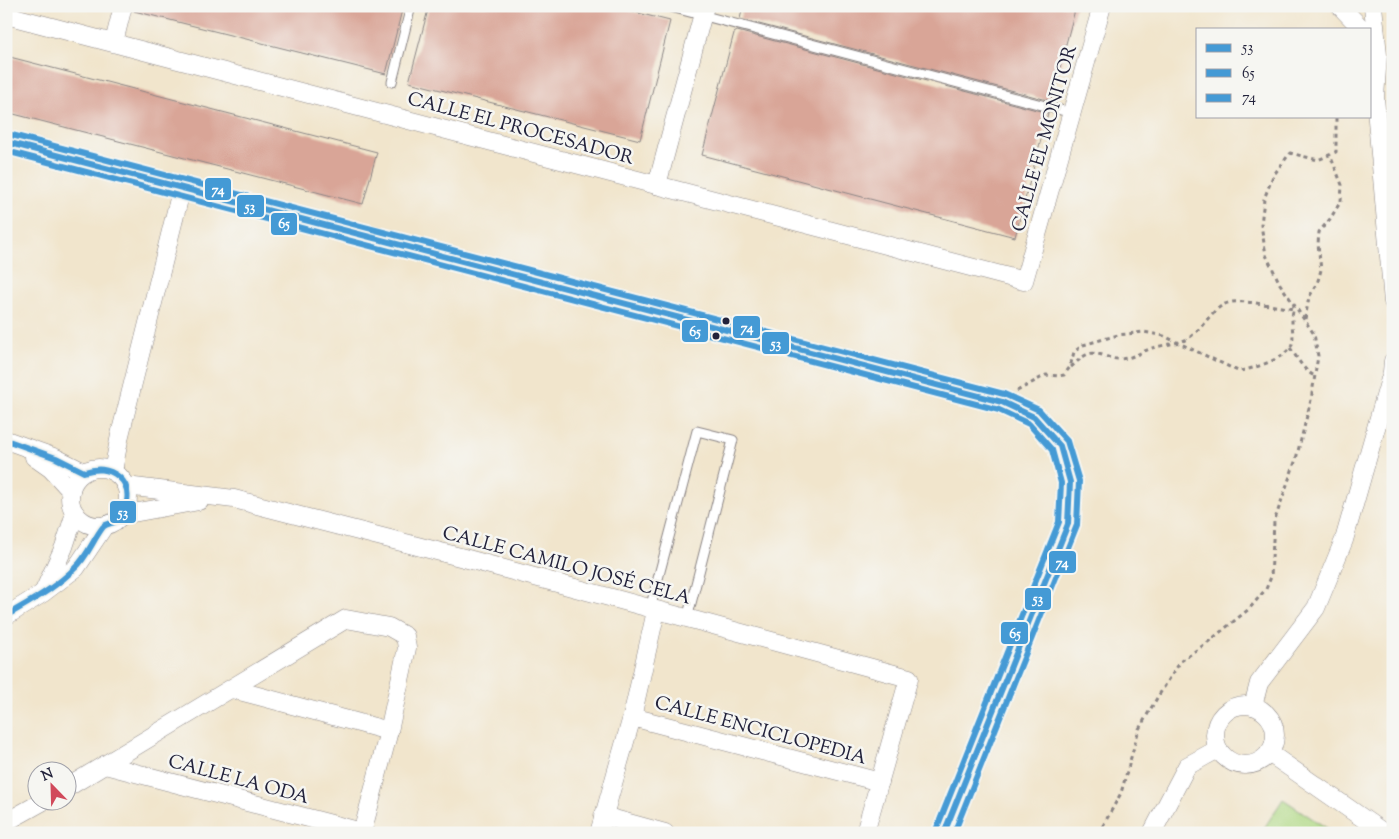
<svg xmlns="http://www.w3.org/2000/svg" width="1399" height="839" font-family="'Sorts Mill Goudy',serif">
  <style>
    .green { fill: #afd883; stroke: #687d5f }
    .building { fill: #d9a597 }
    .lines { fill: none; stroke-linecap: round; stroke-linejoin: round }
    .lane-casing { stroke: #8a8484; stroke-width: 11 }
    .street-casing { stroke: #8a8484; stroke-width: 19 }
    .path { stroke: #8a8484; stroke-width: 3; stroke-dasharray: 4 4; stroke-linecap: butt }
    .lane { stroke: #fff; stroke-width: 9 }
    .street { stroke: #fff; stroke-width: 18 }
    .bus-1-casing { stroke: #f6f6f2; stroke-width: 10 }
    .bus-2-casing { stroke: #f6f6f2; stroke-width: 10 }
    .bus-3-casing { stroke: #f6f6f2; stroke-width: 10 }
    .bus-1 { stroke: #449ad5; stroke-width: 6 }
    .bus-2 { stroke: #449ad5; stroke-width: 6 }
    .bus-3 { stroke: #449ad5; stroke-width: 6 }
    .bus-dot { fill: #22223b; stroke: #f6f6f2; stroke-width: 2 }
    .labels { text-anchor: middle; stroke-width: 5; stroke-linejoin: round; paint-order: stroke }
    .street-label { font-size: 19px; fill: #22223b; stroke: #f6f6f2 }
    .line-badge { stroke: #f6f6f2; stroke-width: 2 }
    .badge-label { font-size: 14px; text-anchor: middle; font-weight: bold; fill: #fff }
  </style>
  <rect width="100%" height="100%" fill="#f6f6f2"/>
  <filter id="ink" filterUnits="userSpaceOnUse"><feTurbulence type="fractalNoise" baseFrequency=".02" numOctaves="2"/><feDisplacementMap in="SourceGraphic" scale="10" xChannelSelector="R" yChannelSelector="G"/><feConvolveMatrix kernelMatrix="1 2 1 2 8 2 1 2 1" color-interpolation-filters="sRGB"/></filter>
  <filter id="wash" filterUnits="userSpaceOnUse"><feTurbulence type="fractalNoise" baseFrequency=".0096" numOctaves="4" result="noise"/><feDisplacementMap in="SourceGraphic" scale="20" xChannelSelector="R" yChannelSelector="G"/><feGaussianBlur stdDeviation="1.12" result="paint"/><feColorMatrix in="noise" values="0 0 0 0 0 0 0 0 0 0 0 0 0 0 0 0 0 1.4 0 .05"/><feComposite in="paint" operator="in"/></filter>
  <g filter="url(#wash)">
    <rect width="100%" height="100%" fill="#f1e5cc"/>
    <!-- green -->
    <polygon class="green" points="1283,799 1334,833 1261,833"/>
    <g id="blocks">
      <!-- building -->
      <g class="building">
        <polygon points="134,6 403,6 386,74 134,11"/>
        <polygon points="429,6 610,6 670,21 640,140 409,82"/>
        <polygon points="743,6 1076,6 1051,101 740,19"/>
        <polygon points="737,31 1048,113 1015,237 702,155 734,33"/>
        <polygon points="6,56 377,152 363,204 6,112"/>
      </g>
    </g>
  </g>
  <g filter="url(#ink)">
    <use href="#blocks" fill-opacity="0" stroke="#8a8484" stroke-width="1"/>
    <g class="lines">
      <defs>
        <g id="lane">
          <polyline points="667,6 1072,113"/>
          <polyline points="392,82 411,6"/>
          <polyline points="650,609 697,431 733,440 687,619"/>
        </g>
        <g id="street">
          <polyline points="1340,6 1362,29"/>
          <polyline points="1373,6 1378,55 1375,97 1393,302"/>
          <polyline points="6,15 1024,281 1102,6"/>
          <polyline points="114,42 123,6"/>
          <polyline points="6,142 1002,402 1034,417 1060,446 1070,482 1068,524 944,833"/>
          <polyline points="657,185 705,6"/>
          <polyline points="6,440 56,458 84,472"/>
          <polyline points="34,457 51,469 71,491"/>
          <circle cx="99" cy="497" r="29"/>
          <polyline points="113,471 120,435 182,187"/>
          <polyline points="126,486 234,499 464,558 909,678 865,833"/>
          <polyline points="122,515 199,501"/>
          <polyline points="44,591 64,547 75,513"/>
          <polyline points="6,616 43,593 76,568 105,525"/>
          <polyline points="232,689 389,731"/>
          <circle cx="1245" cy="735" r="30"/>
          <polyline points="1253,706 1259,683 1316,608 1344,540 1392,372 1393,361"/>
          <polyline points="632,717 880,782"/>
          <polyline points="1269,753 1384,833"/>
          <polyline points="105,765 362,832"/>
          <polyline points="68,787 346,619 389,627 405,636 407,648 389,731 362,833"/>
          <polyline points="603,816 665,833"/>
          <polyline points="6,822 42,802"/>
          <polyline points="599,833 632,717 656,611"/>
          <polyline points="1152,833 1187,766 1218,749"/>
        </g>
      </defs>
      <!-- lane casing -->
      <use href="#lane" class="lane-casing"/>
      <!-- street casing -->
      <use href="#street" class="street-casing"/>
      <!-- path -->
      <g class="path">
        <polyline points="1305,319 1309,297 1317,284 1321,270 1318,244 1319,232 1330,219 1341,201 1342,185 1330,155"/>
        <path d="M1290,348C1298,358 1303,371 1315,376"/>
        <path d="M1071,367C1076,363 1080,358 1086,355C1096,349 1109,360 1119,359C1131,359 1141,352 1152,348C1162,345 1175,344 1185,340C1204,331 1211,305 1232,302C1247,300 1278,307 1294,309"/>
        <path d="M1017,391L1046,375L1059,376L1064,375L1070,367L1074,352L1083,345L1118,335L1144,332L1164,336L1238,371C1251,370 1288,358 1292,344C1294,336 1292,329 1292,321C1292,316 1293,310 1294,305"/>
        <polyline points="1099,833 1121,793 1139,729 1157,698 1181,661 1208,642 1249,609 1266,589 1271,577 1274,522 1296,459 1311,400 1318,356 1314,334 1280,284 1266,255 1261,225 1264,199 1273,176 1290,153 1318,160 1336,152 1336,116"/>
      </g>
      <!-- lane -->
      <use href="#lane" class="lane"/>
      <!-- street -->
      <use href="#street" class="street"/>
      <defs>
        <g id="bus-1">
          <polyline points="6,142 1002,402 1034,417 1060,446 1070,482 1068,524 944,833"/>
          <path d="M6,440L56,458L84,472C97,468 108,468 119,477C133,489 128,510 116,521C112,524 107,523 103,527C93,540 87,557 75,568C57,587 29,602 6,616"/>
        </g>
        <polyline id="bus-2" points="6,151 999,410 1029,424 1052,450 1061,483 1059,522 936,830"/>
        <polyline id="bus-3" points="8,134 1004,394 1039,410 1067,441 1079,481 1077,525 954,833"/>
      </defs>
      <!-- bus-1 casing -->
      <use href="#bus-1" class="bus-1-casing"/>
      <!-- bus-2 casing -->
      <use href="#bus-2" class="bus-2-casing"/>
      <!-- bus-3 casing -->
      <use href="#bus-3" class="bus-3-casing"/>
      <!-- bus-1 -->
      <use href="#bus-1" class="bus-1"/>
      <!-- bus-2 -->
      <use href="#bus-2" class="bus-2"/>
      <!-- bus-3 -->
      <use href="#bus-3" class="bus-3"/>
    </g>
  </g>
  <!-- markers -->
  <g class="bus-dot">
    <circle cx="726" cy="321" r="4.5"/>
    <circle cx="716" cy="336" r="4.5"/>
  </g>
  <g class="labels">
    <!-- street labels -->
    <g class="street-label">
      <text transform="translate(521 127) rotate(15)" y="7">CALLE EL PROCESADOR</text>
      <text transform="translate(1043 138) rotate(-74)" y="7">CALLE EL MONITOR</text>
      <text transform="translate(567 564) rotate(15)" y="7">CALLE CAMILO JOSÉ CELA</text>
      <text transform="translate(761 729) rotate(15)" y="7">CALLE ENCICLOPEDIA</text>
      <text transform="translate(239 778) rotate(15)" y="7">CALLE LA ODA</text>
    </g>
  </g>
  <g class="line-badge">
    <rect x="204" y="177" width="28" height="24" rx="5" fill="#449ad5"/>
    <rect x="236" y="194" width="29" height="24" rx="5" fill="#449ad5"/>
    <rect x="270" y="212" width="28" height="24" rx="5" fill="#449ad5"/>
    <rect x="732" y="315" width="29" height="24" rx="5" fill="#449ad5"/>
    <rect x="681" y="319" width="28" height="24" rx="5" fill="#449ad5"/>
    <rect x="761" y="331" width="29" height="24" rx="5" fill="#449ad5"/>
    <rect x="109" y="500" width="28" height="24" rx="5" fill="#449ad5"/>
    <rect x="1048" y="550" width="29" height="24" rx="5" fill="#449ad5"/>
    <rect x="1024" y="587" width="28" height="24" rx="5" fill="#449ad5"/>
    <rect x="1000" y="621" width="29" height="24" rx="5" fill="#449ad5"/>
  </g>
  <g class="badge-label">
    <text x="218" y="194">74</text>
    <text x="250" y="211">53</text>
    <text x="284" y="228">65</text>
    <text x="747" y="332">74</text>
    <text x="695" y="336">65</text>
    <text x="776" y="348">53</text>
    <text x="123" y="517">53</text>
    <text x="1062" y="567">74</text>
    <text x="1038" y="603">53</text>
    <text x="1015" y="638">65</text>
  </g>
  <!-- margin -->
  <rect width="1399" height="839" fill="none" stroke="#f6f6f2" stroke-width="25"/>
  <!-- legend -->
  <rect x="1196" y="28" width="175" height="90" fill="#f6f6f2" stroke="#a1a1a9"/>
  <rect x="1206" y="44" width="25" height="8" fill="#449ad5" stroke="#a1a1a9"/>
  <text x="1242" y="52" font-size="15" fill="#22223b">53</text>
  <rect x="1206" y="69" width="25" height="8" fill="#449ad5" stroke="#a1a1a9"/>
  <text x="1242" y="78" font-size="15" fill="#22223b">65</text>
  <rect x="1206" y="94" width="25" height="8" fill="#449ad5" stroke="#a1a1a9"/>
  <text x="1242" y="102" font-size="15" fill="#22223b">74</text>
  <!-- north arrow -->
  <g transform="translate(52 786) rotate(337)"><circle r="24" fill="#f6f6f2" stroke="#a1a1a9"/>
  <path d="M0-4L9 19L0 12L-9 19Z" fill="#d1495b"/>
  <text y="-8" font-size="14" font-weight="bold" text-anchor="middle" fill="#22223b">N</text>
  </g>
</svg>
